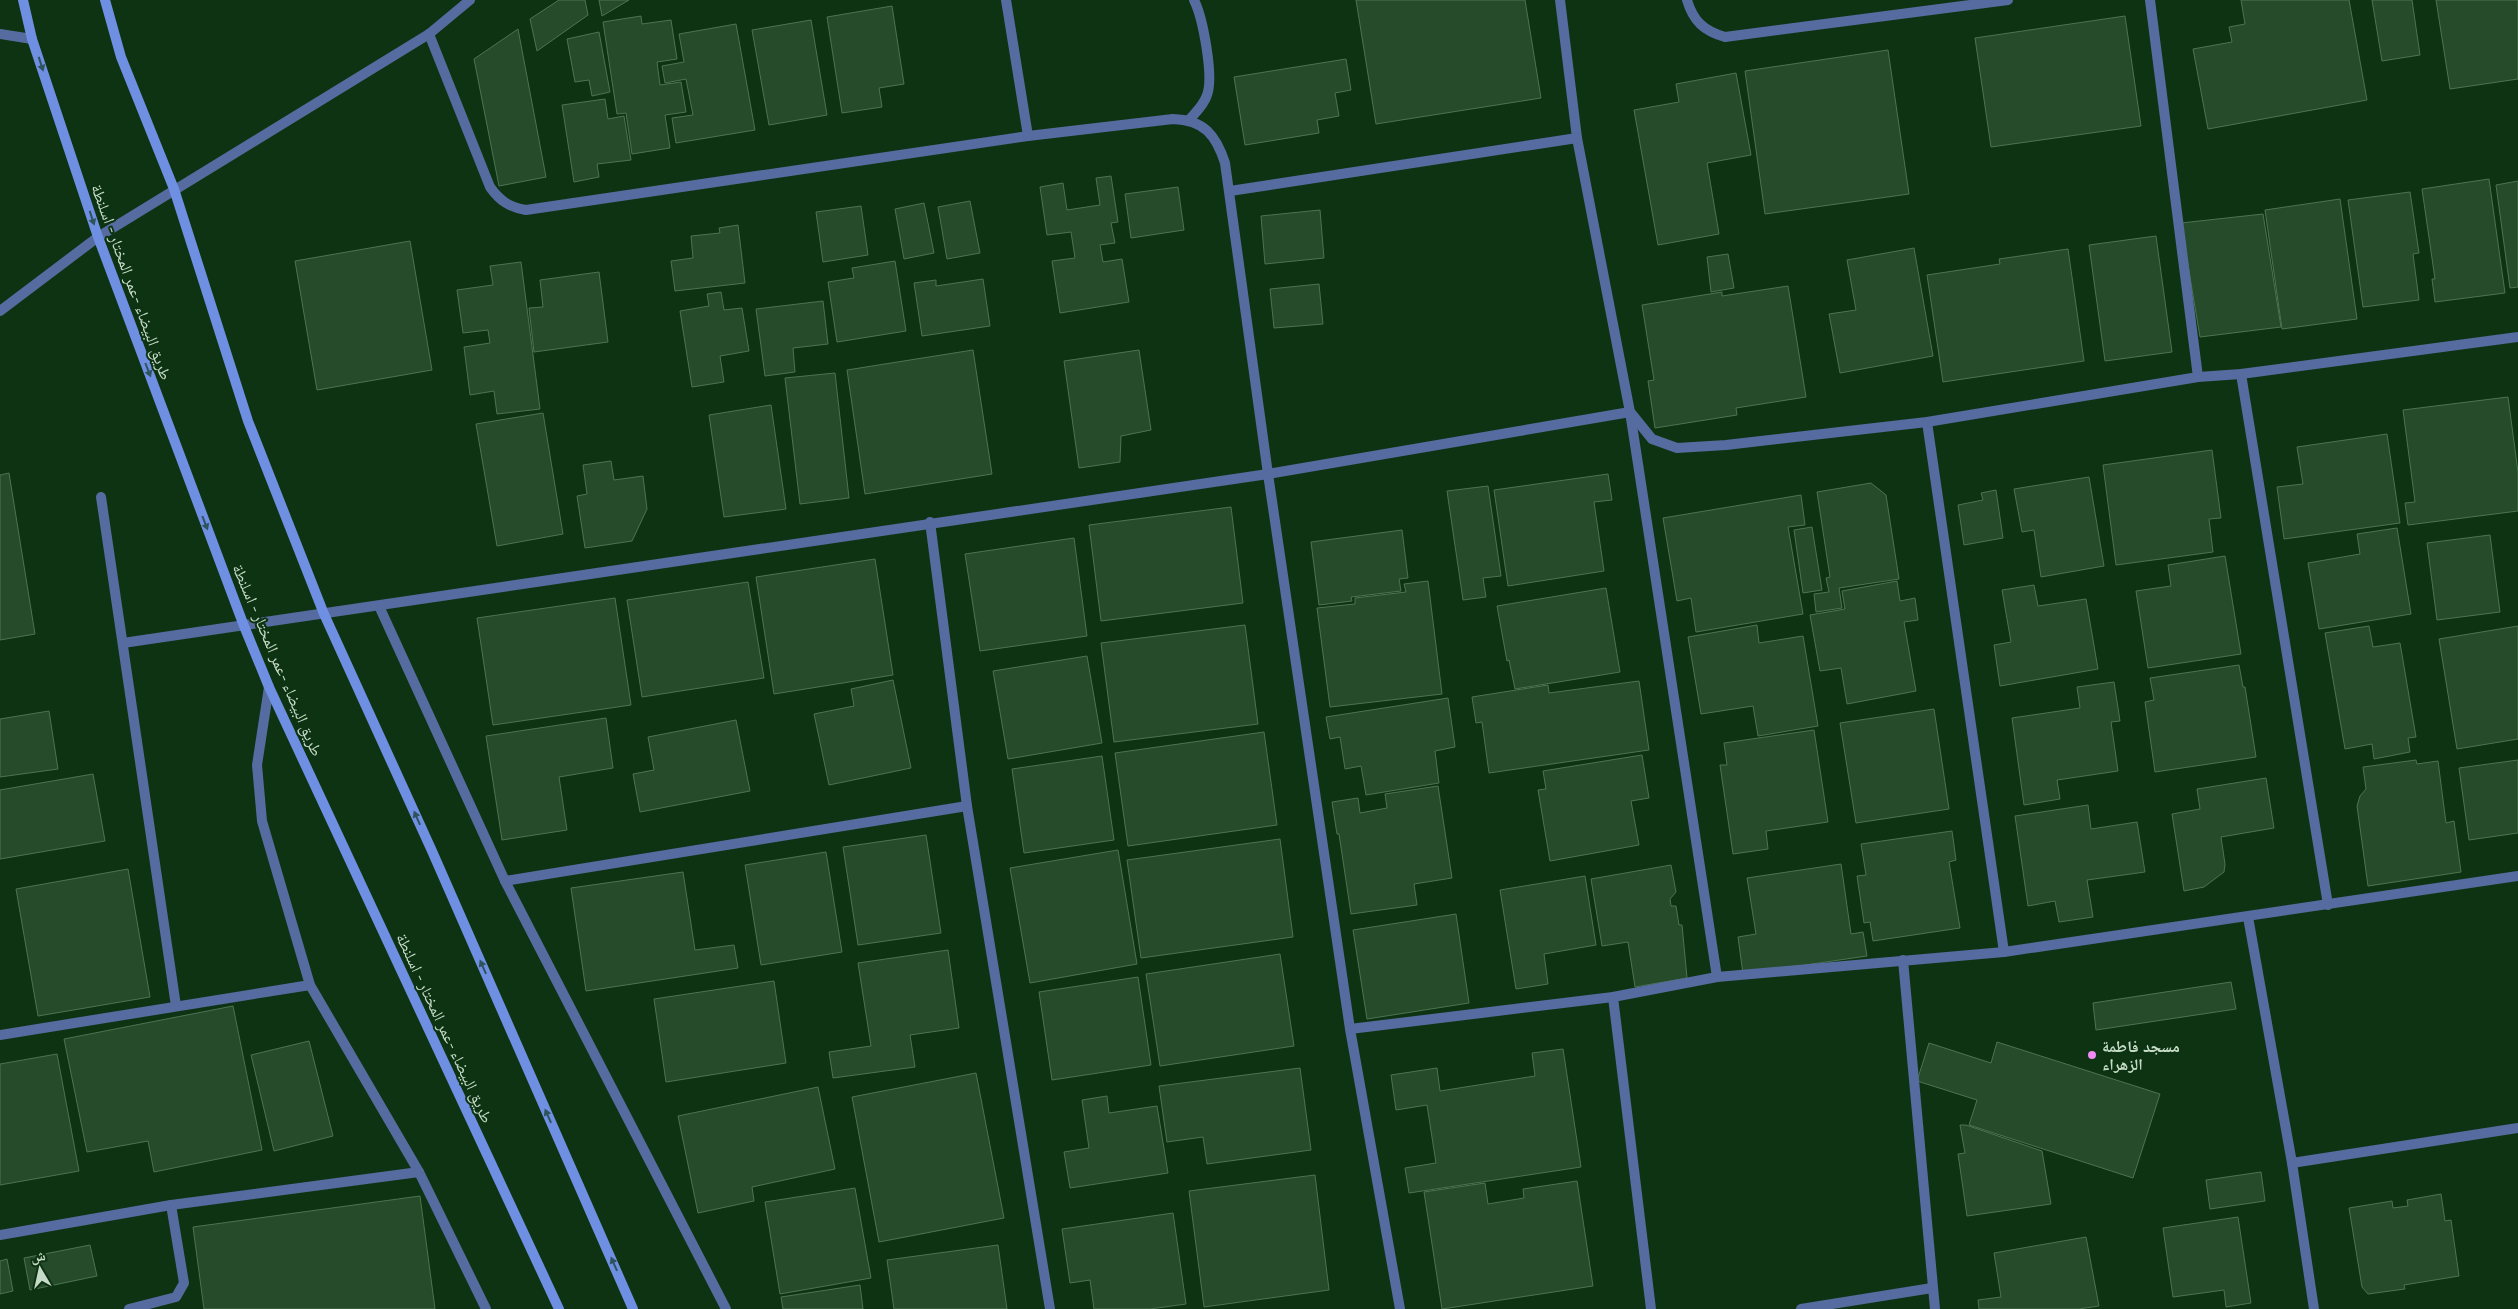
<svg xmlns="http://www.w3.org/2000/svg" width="2518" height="1309" font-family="'PT Serif','Noto Naskh Arabic',serif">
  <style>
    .building { fill: #264b2b; stroke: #4d7451 }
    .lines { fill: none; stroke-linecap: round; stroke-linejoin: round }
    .minor { stroke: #566b9f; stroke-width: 10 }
    .secondary { stroke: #6e8fe2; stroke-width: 10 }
    .oneway { fill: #2f535b }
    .poi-dot { fill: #f28af3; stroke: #0d3313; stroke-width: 2 }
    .labels { text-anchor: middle; stroke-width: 4; stroke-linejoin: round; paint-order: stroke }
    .street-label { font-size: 16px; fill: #c7dcc8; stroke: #0d3313 }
    .poi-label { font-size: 16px; font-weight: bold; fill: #c7dcc8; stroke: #0d3313; text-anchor: start }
  </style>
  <rect width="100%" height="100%" fill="#0d3313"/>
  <!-- building -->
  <g class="building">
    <polygon points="559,0 585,0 588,15 537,51 530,19"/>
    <polygon points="599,0 629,0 602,16"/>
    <polygon points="1356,0 1525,0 1541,98 1376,124"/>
    <polygon points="2241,0 2349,0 2367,100 2208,129 2193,49 2232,42 2229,27 2245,24"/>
    <polygon points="2372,0 2412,0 2420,55 2382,61"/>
    <polygon points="2436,0 2518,0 2518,79 2450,89"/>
    <polygon points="892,6 904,84 879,88 882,107 842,113 827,17"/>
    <polygon points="641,16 642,24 671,20 677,59 657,62 660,85 681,82 686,112 665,115 670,148 632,154 626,113 617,114 603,22"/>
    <polygon points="2125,16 2141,126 1991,147 1975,38"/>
    <polygon points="811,20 827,115 769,125 752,30"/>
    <polygon points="736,24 755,130 676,143 672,118 693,115 686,79 665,83 662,66 684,62 679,34"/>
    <polygon points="518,29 546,177 499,186 474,59"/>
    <polygon points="599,32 610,92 592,96 589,80 575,82 567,39"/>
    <polygon points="1888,50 1909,194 1765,214 1745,71"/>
    <polygon points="1346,59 1351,90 1335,93 1339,116 1317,120 1319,133 1245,145 1234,77"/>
    <polygon points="1736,73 1751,155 1707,163 1719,234 1658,245 1634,110 1679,102 1676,84"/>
    <polygon points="605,99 608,119 624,116 631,160 597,164 599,177 574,182 562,105"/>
    <polygon points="1111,176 1118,222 1111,223 1115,243 1100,245 1103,262 1122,259 1129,302 1060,313 1052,261 1075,258 1071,232 1047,235 1040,187 1063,183 1067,210 1100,205 1096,178"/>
    <polygon points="2489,179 2505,293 2435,302 2432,279 2435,279 2422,189"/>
    <polygon points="2518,181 2518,287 2510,288 2496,185"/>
    <polygon points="1178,187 1184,230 1131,238 1125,194"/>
    <polygon points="2410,192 2419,253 2413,254 2419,300 2363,307 2348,200"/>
    <polygon points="2340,199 2357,319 2282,329 2265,210"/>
    <polygon points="970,201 980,253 947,259 938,207"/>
    <polygon points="924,203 934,253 904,259 895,209"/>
    <polygon points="861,206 868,255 823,262 816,212"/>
    <polygon points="1320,210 1324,258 1265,264 1261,216"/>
    <polygon points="2263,214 2281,327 2200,337 2181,223"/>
    <polygon points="738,225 745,283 675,291 671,261 693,258 691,236 720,233 719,228"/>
    <polygon points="2156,236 2172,352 2105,361 2089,245"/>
    <polygon points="410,241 432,370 317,390 295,261"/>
    <polygon points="1914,248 1933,356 1840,373 1829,314 1856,310 1847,260"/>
    <polygon points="2068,249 2084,361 1943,382 1927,275 2000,264 1999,259"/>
    <polygon points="1728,254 1734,288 1711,292 1707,257"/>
    <polygon points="895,261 906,331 837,342 828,282 854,278 852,268"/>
    <polygon points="521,262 540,409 497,414 494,391 470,395 464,347 490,343 488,330 463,333 457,290 493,285 490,266"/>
    <polygon points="599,272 608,342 534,352 529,308 543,307 540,280"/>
    <polygon points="983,279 990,326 922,336 914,283 936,280 936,286"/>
    <polygon points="1319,284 1323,324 1274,328 1270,289"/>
    <polygon points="1788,286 1806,397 1736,408 1737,415 1655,428 1648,381 1654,380 1642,305 1722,292 1722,296"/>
    <polygon points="721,292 724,310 742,308 749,351 720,356 724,382 692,387 680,311 709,306 707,294"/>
    <polygon points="823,301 828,344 793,348 795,372 765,376 756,309"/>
    <polygon points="973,350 992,474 865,494 847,370"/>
    <polygon points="1139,350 1151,430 1121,436 1120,462 1079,468 1064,361"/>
    <polygon points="835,373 849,498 800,504 785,378"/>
    <polygon points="2508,397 2518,472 2518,511 2408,525 2405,503 2415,502 2403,410"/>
    <polygon points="771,405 786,509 724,517 709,415"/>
    <polygon points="543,413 563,534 497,546 476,424"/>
    <polygon points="2387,434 2400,523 2284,539 2277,487 2303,484 2297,447"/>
    <polygon points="2212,450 2221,518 2209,519 2213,552 2116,565 2103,465"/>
    <polygon points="611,461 614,480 643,476 647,509 632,541 585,548 577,496 587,494 583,465"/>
    <polygon points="9,473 35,634 0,640 0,475"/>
    <polygon points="1608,474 1612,500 1594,502 1604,571 1508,586 1494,490"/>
    <polygon points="2089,477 2104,566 2041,577 2034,530 2022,532 2014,489"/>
    <polygon points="1871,483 1886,495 1899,579 1839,588 1842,608 1816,612 1814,594 1829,592 1826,578 1830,577 1817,492"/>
    <polygon points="1488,486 1501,576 1483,578 1486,597 1463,600 1447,491"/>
    <polygon points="1996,490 2003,538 1964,545 1958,505 1983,500 1981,493"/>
    <polygon points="1801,495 1805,525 1788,527 1803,614 1696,632 1691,598 1677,601 1663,518"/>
    <polygon points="1231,507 1243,603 1101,621 1089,525"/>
    <polygon points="1812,527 1822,590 1803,593 1794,530"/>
    <polygon points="2397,528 2411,614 2319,629 2308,563 2360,554 2357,534"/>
    <polygon points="1402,530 1408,578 1399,579 1401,591 1351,597 1352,601 1319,605 1311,542"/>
    <polygon points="2490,535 2500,612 2437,620 2427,543"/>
    <polygon points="1074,538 1087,636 980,651 965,554"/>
    <polygon points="2225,556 2241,654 2148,668 2136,591 2171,586 2168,565"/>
    <polygon points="875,559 893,675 774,694 756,577"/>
    <polygon points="1428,581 1442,694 1330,707 1317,608 1355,604 1355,598 1406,592 1404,584"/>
    <polygon points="1897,581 1900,601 1915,598 1918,620 1904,622 1916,691 1847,704 1841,668 1820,671 1810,615 1845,609 1842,591"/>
    <polygon points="748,582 764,678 642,697 627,600"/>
    <polygon points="2034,585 2038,606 2086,599 2098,669 2000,686 1994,645 2011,642 2002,590"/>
    <polygon points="1606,588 1620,672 1515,689 1509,660 1507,661 1497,606"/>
    <polygon points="615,598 631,705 493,725 477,618"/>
    <polygon points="1245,625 1258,724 1114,742 1101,643"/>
    <polygon points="1757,625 1759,643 1803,636 1818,726 1758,736 1753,706 1701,714 1688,637"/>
    <polygon points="2369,626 2373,647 2400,643 2416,737 2408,738 2410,752 2374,759 2372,744 2345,749 2325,633"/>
    <polygon points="2518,626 2518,739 2457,749 2439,639"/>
    <polygon points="1087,656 1102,743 1008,759 993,671"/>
    <polygon points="2239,665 2243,687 2245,687 2256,757 2155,772 2145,702 2154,700 2150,678"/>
    <polygon points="893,680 911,768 829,785 814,714 854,706 851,689"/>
    <polygon points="1639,681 1649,750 1489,773 1482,722 1476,723 1472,697 1548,685 1549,693"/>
    <polygon points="2114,682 2120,721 2111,722 2118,771 2057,780 2060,799 2024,805 2012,718 2080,708 2077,687"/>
    <polygon points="1448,698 1455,747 1435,751 1439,783 1366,795 1361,766 1345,769 1340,737 1330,739 1326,717"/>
    <polygon points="1934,709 1949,809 1856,823 1840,723"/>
    <polygon points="49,711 58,769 0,777 0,719"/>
    <polygon points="606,718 613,768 559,777 567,830 502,840 486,736"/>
    <polygon points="736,720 750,791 640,812 633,774 654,770 648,737"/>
    <polygon points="1814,730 1828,822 1766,831 1768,849 1733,854 1720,765 1727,765 1724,743"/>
    <polygon points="1264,732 1277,825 1128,846 1115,753"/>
    <polygon points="1642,755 1649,798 1631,801 1639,845 1550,861 1538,790 1546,789 1543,771"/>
    <polygon points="1102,756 1114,840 1024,853 1012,769"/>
    <polygon points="2416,760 2417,764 2438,761 2446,823 2454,821 2461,872 2368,886 2357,806 2360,796 2366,789 2363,767"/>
    <polygon points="2518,760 2518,833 2469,840 2459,768"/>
    <polygon points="93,774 105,841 0,859 0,790"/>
    <polygon points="2266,778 2274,828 2221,837 2225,864 2224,872 2204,887 2184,891 2172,814 2200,809 2197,789"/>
    <polygon points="1438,786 1452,878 1414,884 1417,905 1351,914 1339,834 1337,834 1332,802 1358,798 1360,813 1387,808 1385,794"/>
    <polygon points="2088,805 2091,829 2137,822 2145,872 2087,880 2093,917 2059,922 2055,901 2028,906 2015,816"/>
    <polygon points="1952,831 1956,860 1949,862 1960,928 1873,941 1870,922 1864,923 1857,876 1866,875 1861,844"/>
    <polygon points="926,835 941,933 858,945 843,847"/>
    <polygon points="1280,839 1293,937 1141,958 1127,860"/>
    <polygon points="1118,850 1137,964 1030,983 1010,868"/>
    <polygon points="826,852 842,952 761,965 745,865"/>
    <polygon points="1841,864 1851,934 1863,932 1867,956 1743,974 1738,937 1756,934 1747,878"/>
    <polygon points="1671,865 1676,892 1670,899 1671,906 1676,906 1679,925 1682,925 1687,978 1635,987 1628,942 1602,946 1591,879"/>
    <polygon points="128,869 150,997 38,1016 16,889"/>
    <polygon points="683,872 695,950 734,945 738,968 586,991 571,888"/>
    <polygon points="1585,876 1596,945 1544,954 1548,984 1516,989 1500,890"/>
    <polygon points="1456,914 1469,1003 1367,1019 1353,930"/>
    <polygon points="948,950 959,1028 910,1035 915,1067 833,1078 829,1052 871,1046 858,963"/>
    <polygon points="1280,954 1294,1046 1160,1066 1146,974"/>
    <polygon points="1138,977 1151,1065 1052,1080 1039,992"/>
    <polygon points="774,981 786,1063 666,1082 654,999"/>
    <polygon points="2231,982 2236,1009 2096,1030 2093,1003"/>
    <polygon points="233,1006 262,1150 154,1172 148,1141 87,1152 64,1039"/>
    <polygon points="309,1041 333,1136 274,1151 251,1055"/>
    <polygon points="1997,1042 2160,1094 2133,1178 1969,1125 1977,1100 1917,1081 1929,1043 1991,1063"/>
    <polygon points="1563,1049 1581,1167 1409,1193 1405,1168 1436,1163 1427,1105 1396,1110 1391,1075 1437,1068 1440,1091 1535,1076 1532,1053"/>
    <polygon points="57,1054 79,1171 0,1185 0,1064"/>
    <polygon points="1300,1068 1311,1150 1207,1164 1203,1137 1167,1142 1159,1086"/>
    <polygon points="976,1073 1004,1218 879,1242 852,1097"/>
    <polygon points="818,1087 835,1169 752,1187 754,1201 698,1213 678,1116"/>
    <polygon points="1107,1096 1109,1113 1157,1106 1168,1173 1070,1188 1064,1152 1089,1148 1082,1100"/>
    <polygon points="1960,1125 1966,1125 2042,1151 2051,1204 1967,1216 1958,1154 1965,1153"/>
    <polygon points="2261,1172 2265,1201 2210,1209 2206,1180"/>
    <polygon points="1315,1175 1329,1290 1204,1307 1189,1191"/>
    <polygon points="1577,1181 1593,1286 1442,1309 1424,1192 1485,1183 1488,1204 1524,1198 1523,1189"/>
    <polygon points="855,1188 871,1278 780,1294 765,1202"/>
    <polygon points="2441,1194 2445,1221 2451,1220 2459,1276 2404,1285 2405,1289 2368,1294 2362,1287 2349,1208 2392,1201 2393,1208 2408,1206 2407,1200"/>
    <polygon points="420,1196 435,1309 204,1309 193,1227"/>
    <polygon points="1173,1213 1186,1304 1150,1309 1094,1309 1090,1280 1070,1283 1062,1229"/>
    <polygon points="2238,1217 2251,1303 2226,1307 2224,1290 2173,1297 2163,1228"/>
    <polygon points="2086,1237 2099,1306 2079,1309 1979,1309 1978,1300 2001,1297 1994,1253"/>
    <polygon points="90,1245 97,1276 30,1290 24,1258"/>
    <polygon points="998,1245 1007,1309 894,1309 887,1260"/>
    <polygon points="7,1259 13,1291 0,1294 0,1261"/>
    <polygon points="860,1285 863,1309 783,1309 781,1297"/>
  </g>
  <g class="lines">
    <!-- minor -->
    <g class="minor">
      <polyline points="1006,0 1028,136"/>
      <polyline points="1560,0 1577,138 1630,412 1717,977"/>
      <path d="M1687,0C1693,21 1704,31 1725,37L2008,0"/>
      <polyline points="2150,0 2198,377"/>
      <polyline points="0,34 32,39"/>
      <path d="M429,34L490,187C500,201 509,207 526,210L1028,136L1173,119C1204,120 1216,135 1225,163L1268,474L1350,1029L1400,1309"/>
      <path d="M1189,120C1196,112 1204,105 1207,95C1214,77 1203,18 1194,0"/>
      <polyline points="1230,191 1577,138"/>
      <polyline points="0,311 98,237 429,34 470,0"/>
      <polyline points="2241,374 2328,905"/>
      <polyline points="1631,413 1652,439 1677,448 1726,445 1927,422 2198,377 2241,374 2518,337"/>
      <polyline points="1927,422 2004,952"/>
      <polyline points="101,497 176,1006"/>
      <polyline points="930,522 967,806 1050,1309"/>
      <polyline points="379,606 505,881 726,1309"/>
      <polyline points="123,643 1268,474 1630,412"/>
      <polyline points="269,687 257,765 262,821 310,985 419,1172 486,1309"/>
      <polyline points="505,881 967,806"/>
      <polyline points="2248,917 2292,1163 2314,1309"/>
      <polyline points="1903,960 1935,1309"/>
      <polyline points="1613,997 1651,1309"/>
      <polyline points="1350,1029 1613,997 1717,977 2004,952 2518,876"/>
      <polyline points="0,1035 310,985"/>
      <polyline points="2292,1163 2518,1128"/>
      <polyline points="0,1235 171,1205 419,1172"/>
      <polyline points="129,1309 176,1297 184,1283 171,1205"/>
      <polyline points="1801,1309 1932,1288"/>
    </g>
    <!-- secondary -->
    <g class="secondary">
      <polyline points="23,0 32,39 98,237 244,626 269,687 559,1309"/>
      <polyline points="105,0 121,57 174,189 248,421 324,614 432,851 633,1309"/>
    </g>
  </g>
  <!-- one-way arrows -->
  <defs><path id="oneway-solid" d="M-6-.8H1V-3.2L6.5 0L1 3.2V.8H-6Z" transform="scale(1.25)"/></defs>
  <g class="oneway">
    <use href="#oneway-solid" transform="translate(41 64) rotate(72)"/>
    <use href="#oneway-solid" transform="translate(92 218) rotate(72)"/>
    <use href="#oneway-solid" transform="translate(148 370) rotate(69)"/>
    <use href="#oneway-solid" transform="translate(205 523) rotate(69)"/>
    <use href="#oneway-solid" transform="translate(417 818) rotate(-114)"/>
    <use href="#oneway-solid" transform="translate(483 967) rotate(-114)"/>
    <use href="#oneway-solid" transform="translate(548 1116) rotate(-114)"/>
    <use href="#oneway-solid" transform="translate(614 1264) rotate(-114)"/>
  </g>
  <!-- markers -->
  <circle class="poi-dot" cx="2092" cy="1055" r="5"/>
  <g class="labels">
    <!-- street labels -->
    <g class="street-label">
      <text transform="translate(132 282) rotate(70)" y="6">طريق البيضاء -عمر المختار - اسلنطة</text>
      <text transform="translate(278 660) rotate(67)" y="6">طريق البيضاء -عمر المختار - اسلنطة</text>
      <text transform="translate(445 1028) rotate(65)" y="6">طريق البيضاء -عمر المختار - اسلنطة</text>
    </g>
    <!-- poi labels -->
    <g class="poi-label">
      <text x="2102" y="1052">مسجد فاطمة<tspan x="2102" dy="18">الزهراء</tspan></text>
    </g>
  </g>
  <!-- north arrow -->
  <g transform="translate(40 1269) rotate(351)" stroke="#0d3313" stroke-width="4" paint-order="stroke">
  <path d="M0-4L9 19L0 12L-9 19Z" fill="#c7dcc8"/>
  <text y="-8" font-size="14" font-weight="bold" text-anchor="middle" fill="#c7dcc8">ش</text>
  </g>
</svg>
